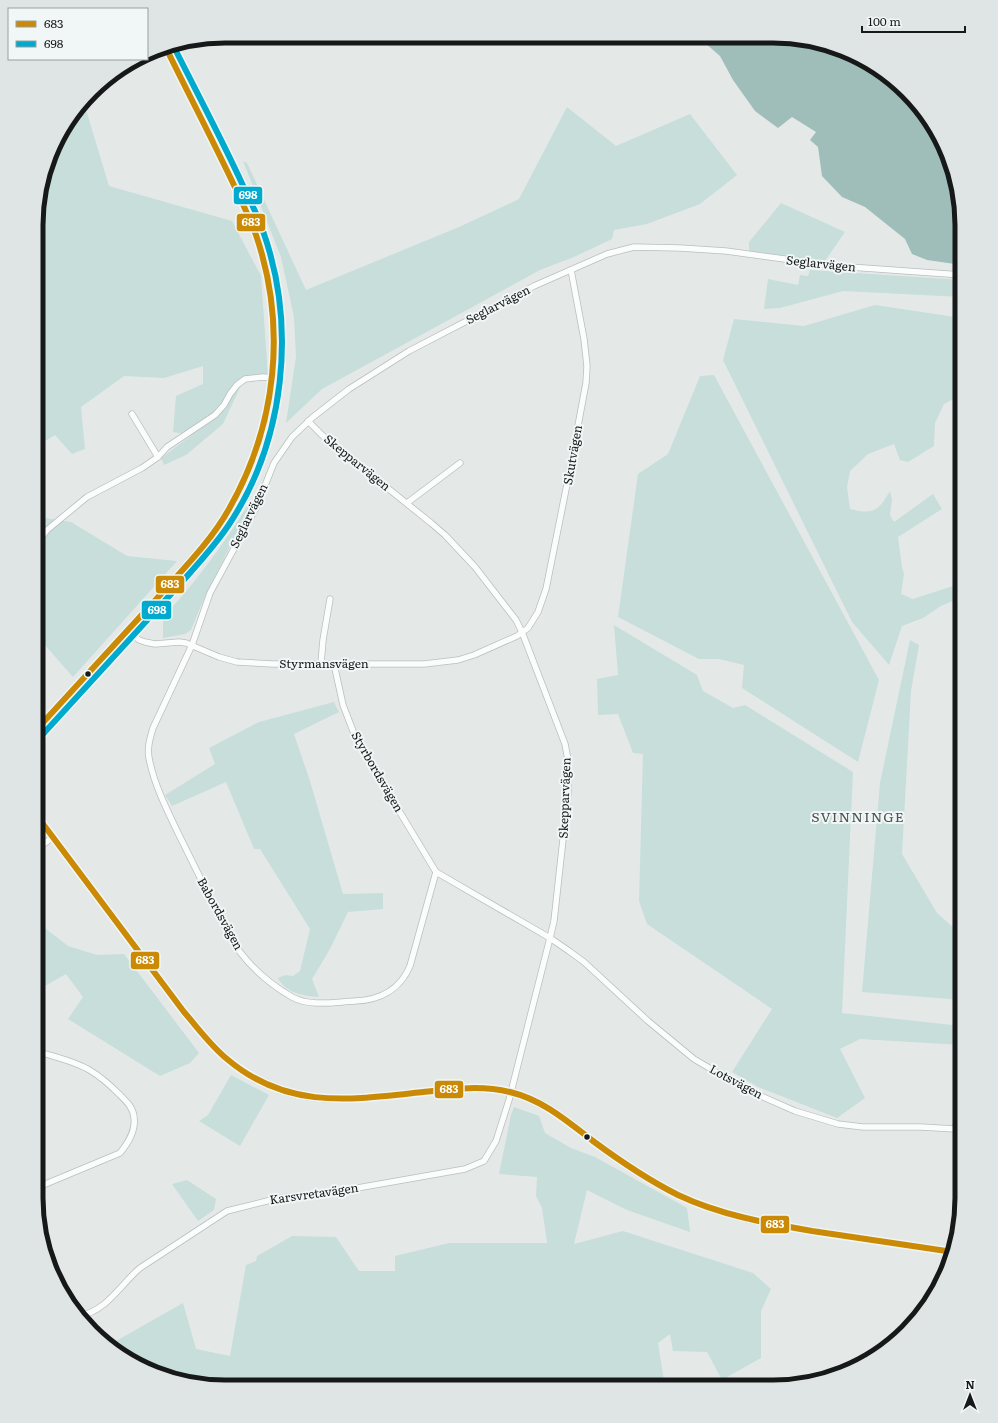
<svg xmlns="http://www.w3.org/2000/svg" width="998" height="1423" font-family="Literata,serif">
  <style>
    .green { fill: #c7dedb }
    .water { fill: #a0beb9 }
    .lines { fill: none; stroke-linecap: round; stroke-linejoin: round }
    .minor-casing { stroke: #bbbebe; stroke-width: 7 }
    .tertiary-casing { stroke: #bbbebe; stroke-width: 8 }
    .secondary-casing { stroke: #bbbebe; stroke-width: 8 }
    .minor { stroke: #fbfcfc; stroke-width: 5.5 }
    .tertiary { stroke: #fbfcfc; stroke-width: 7 }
    .secondary { stroke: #ecf2f2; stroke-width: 7 }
    .bus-1-casing { stroke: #f0f7f6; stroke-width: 9 }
    .bus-2-casing { stroke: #f0f7f6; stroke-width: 9 }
    .bus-1 { stroke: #ca8a05; stroke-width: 6 }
    .bus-2 { stroke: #00a9ce; stroke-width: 6 }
    .bus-dot { fill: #171919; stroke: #f0f7f6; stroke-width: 1.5 }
    .labels { text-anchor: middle; stroke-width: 4; stroke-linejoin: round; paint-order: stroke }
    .street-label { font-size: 12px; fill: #171919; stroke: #f0f7f6 }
    .quarter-label { font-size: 14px; letter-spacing: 1px; fill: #4d5352; stroke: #f0f7f6 }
    .rim { fill: none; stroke: #171919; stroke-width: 5 }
    .line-badge { stroke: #f0f7f6; stroke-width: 1.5 }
    .badge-label { font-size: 11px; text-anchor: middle; font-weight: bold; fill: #fff }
  </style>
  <rect width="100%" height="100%" fill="#e4e9e8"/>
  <!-- green -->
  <g class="green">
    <polygon points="84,103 109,186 232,221 261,276 268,376 242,383 223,424 186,455 164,465 161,458 192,435 173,432 176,396 203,384 203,366 164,378 124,376 81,407 85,449 72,454 55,435 37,446 38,200 61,131"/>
    <polygon points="567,107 616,146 690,114 737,175 700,204 647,224 614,230 612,239 574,257 540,270 322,389 286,423 296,357 294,317 281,257 243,161 247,163 306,290 459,227 519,199"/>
    <polygon points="781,203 845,232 825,261 749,251 749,242"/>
    <polygon points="810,270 962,280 962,297 843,291 780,308 764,309 768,279 798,285 800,275 808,276"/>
    <path d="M875,305L962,318V389L959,396L944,404L935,423L934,446L908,462L900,460L894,444L868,454L850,471L847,487L850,509C874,515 878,511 890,491L892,500L890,515L894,522L933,494L942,509L898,537L902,567L904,574L901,594L913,599L962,583V597L941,606L923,618L902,626L889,665L852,622L723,360L734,319L804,326Z"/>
    <polygon points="714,375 879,680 858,762 742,688 744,665 719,659 699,659 618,617 638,474 668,454 700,376"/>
    <path d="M250,502L251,505L205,596L191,630L185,634L163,638V617C197,582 224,543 250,502Z"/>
    <polygon points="37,514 39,517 71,522 127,556 177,561 73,677 37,636"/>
    <polygon points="614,625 697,675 703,691 733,708 745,705 853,772 842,1013 962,1026 962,1045 860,1039 840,1049 865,1098 837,1118 758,1087 732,1072 772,1009 647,924 639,901 643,754 633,753 618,714 598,715 597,679 618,675"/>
    <polygon points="910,640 919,645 911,691 902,854 937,913 954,928 962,931 962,1000 862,992 880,783"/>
    <path d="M334,702L339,712L294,734L310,781L343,894L383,893V909L348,912L330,949L312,979L319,997C304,996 285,993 278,978L285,975L293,976L300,971L310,929L260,849H254L226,782L172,806L165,795L215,764L209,748L259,722Z"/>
    <polygon points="36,921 68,946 97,955 124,954 199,1053 190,1063 160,1076 68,1019 83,997 66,974 36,991"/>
    <polygon points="231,1075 269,1095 240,1146 199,1121 208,1115"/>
    <polygon points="514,1107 539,1116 545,1133 571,1148 595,1157 687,1208 690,1232 627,1210 587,1190 574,1244 623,1231 753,1273 771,1289 761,1311 761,1358 722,1380 707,1352 673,1351 670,1334 658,1343 665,1387 201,1385 120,1355 112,1348 116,1341 183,1303 196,1349 230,1356 246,1265 256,1261 257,1256 292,1236 336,1237 359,1271 395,1271 395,1256 449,1243 547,1243 542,1208 536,1196 537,1177 499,1174 511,1115"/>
    <polygon points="187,1180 216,1199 214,1210 198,1221 172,1184"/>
  </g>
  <!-- water -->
  <polygon class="water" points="703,37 798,38 845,50 888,75 943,142 962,225 962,265 927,260 912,254 905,239 865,207 842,197 822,176 818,147 810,140 816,132 792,117 778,128 755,111 733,80 720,56 705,43"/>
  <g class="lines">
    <defs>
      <g id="minor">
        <polyline points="132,414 158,457"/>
        <polyline points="407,503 460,463"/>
        <polyline points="37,543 47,530 87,497 142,468 158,457 167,447 215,415 224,405 230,394 237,385 245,379 263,377 274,378"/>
        <polyline points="128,630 139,640 145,642 155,644 179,642 186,643 219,657 237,662 273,664 424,664 458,660 474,655 517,636 528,628 538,612 546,589 568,479 586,383 587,366 584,339 571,270"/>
        <polyline points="321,663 323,640 330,599"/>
        <polyline points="334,664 343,705 353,731 372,766 436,872 550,938 569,951 584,962 648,1021 694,1059 745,1089 795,1111 838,1124 863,1127 921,1127 955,1129 962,1132"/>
        <polyline points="37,849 53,837"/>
        <path d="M436,872L410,966C400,990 379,1000 355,1001C335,1002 310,1007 292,997C273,986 253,969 240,952C228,936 220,916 211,899C200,878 190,857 180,837C168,812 154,785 149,758C147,748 150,738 153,728L192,645L210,593L256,508L274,463L292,437L313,417L349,389L409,351L534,286L607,254L634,247L680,248L726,251L836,266L962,275"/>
        <polyline points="955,1129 962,1105"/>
        <path d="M36,1188L120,1153C128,1143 136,1131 134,1117C133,1107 126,1101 119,1094C111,1086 101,1077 91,1071C75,1061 54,1057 36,1051"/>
        <path d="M962,1207C957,1198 958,1186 962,1177"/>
        <path d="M79,1316C107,1311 120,1285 140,1268L227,1211L279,1198L346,1190L465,1169L484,1161L496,1141L509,1100L550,938L554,921L568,794V760L565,744L522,632L516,620L475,567L445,535L431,523L323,436L308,421"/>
      </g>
      <path id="tertiary" d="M37,816L184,1012C198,1028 211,1045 227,1059C288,1112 349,1099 423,1092C452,1089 481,1085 511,1092C551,1103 571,1125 603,1148C627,1166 652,1182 678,1195C723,1217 771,1224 820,1232C864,1239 909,1245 953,1252"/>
      <path id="secondary" d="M37,729C79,683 121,638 162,592C186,565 211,540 229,509C278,426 288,325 256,235C250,219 242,203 235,188C213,140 188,93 165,46"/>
    </defs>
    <!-- minor casing -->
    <use href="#minor" class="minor-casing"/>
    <!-- tertiary casing -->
    <use href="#tertiary" class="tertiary-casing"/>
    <!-- secondary casing -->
    <use href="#secondary" class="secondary-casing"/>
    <!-- minor -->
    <use href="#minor" class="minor"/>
    <!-- tertiary -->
    <use href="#tertiary" class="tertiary"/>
    <!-- secondary -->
    <use href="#secondary" class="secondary"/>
    <defs>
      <g id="bus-1">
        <path d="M37,729C78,684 119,640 160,595C184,568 211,541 229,509C277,425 287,326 256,235C249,216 240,198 232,181C210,135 187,91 165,46"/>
        <path d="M37,816L184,1012C198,1028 210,1045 227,1059C287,1110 349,1100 423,1092C451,1089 482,1085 510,1092C543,1100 567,1121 593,1141C620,1161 648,1180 678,1195C720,1215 766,1223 812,1231C859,1238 906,1245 953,1252"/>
      </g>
      <path id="bus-2" d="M43,734C82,691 122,648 161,605C184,579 209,554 228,526C285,441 297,327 263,231C257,213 247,195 239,177C218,132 195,89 173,45"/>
    </defs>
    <!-- bus-1 casing -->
    <use href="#bus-1" class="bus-1-casing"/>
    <!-- bus-2 casing -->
    <use href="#bus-2" class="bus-2-casing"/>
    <!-- bus-1 -->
    <use href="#bus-1" class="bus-1"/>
    <!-- bus-2 -->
    <use href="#bus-2" class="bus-2"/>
  </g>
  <!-- markers -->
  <g class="bus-dot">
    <circle cx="88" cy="674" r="3.5"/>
    <circle cx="587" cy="1137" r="3.5"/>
  </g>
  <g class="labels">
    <!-- street labels -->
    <g class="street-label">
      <text transform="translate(821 264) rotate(6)" y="4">Seglarvägen</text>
      <text transform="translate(498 305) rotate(-27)" y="4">Seglarvägen</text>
      <text transform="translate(573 455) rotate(-80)" y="4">Skutvägen</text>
      <text transform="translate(357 463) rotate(39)" y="4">Skepparvägen</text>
      <text transform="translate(249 516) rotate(-64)" y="4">Seglarvägen</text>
      <text x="324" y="668">Styrmansvägen</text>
      <text transform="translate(377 772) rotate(60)" y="4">Styrbordsvägen</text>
      <text transform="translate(565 798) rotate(-88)" y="4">Skepparvägen</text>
      <text transform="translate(220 914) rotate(61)" y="4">Babordsvägen</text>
      <text transform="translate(736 1082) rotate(28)" y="4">Lotsvägen</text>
      <text transform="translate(314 1194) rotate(-8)" y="4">Karsvretavägen</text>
    </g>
    <!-- quarter labels -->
    <g class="quarter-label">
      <text x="858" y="822">SVINNINGE</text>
    </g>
  </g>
  <!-- crop -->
  <path d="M0 0H998V1423H0ZM225 43H773A182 182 0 0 1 955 225V1198A182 182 0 0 1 773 1380H225A182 182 0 0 1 43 1198V225A182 182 0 0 1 225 43Z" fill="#dfe5e4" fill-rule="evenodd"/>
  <path class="rim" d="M225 43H773A182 182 0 0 1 955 225V1198A182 182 0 0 1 773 1380H225A182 182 0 0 1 43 1198V225A182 182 0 0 1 225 43Z"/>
  <g class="line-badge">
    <rect x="233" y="186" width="30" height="19" rx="4" fill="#00a9ce"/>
    <rect x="236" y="213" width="30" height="19" rx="4" fill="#ca8a05"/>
    <rect x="155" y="575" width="30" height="19" rx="4" fill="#ca8a05"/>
    <rect x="141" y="600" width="31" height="20" rx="4" fill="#00a9ce"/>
    <rect x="130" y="951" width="30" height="19" rx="4" fill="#ca8a05"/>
    <rect x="434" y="1080" width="30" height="19" rx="4" fill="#ca8a05"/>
    <rect x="760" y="1215" width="30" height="19" rx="4" fill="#ca8a05"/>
  </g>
  <g class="badge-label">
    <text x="248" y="199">698</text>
    <text x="251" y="226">683</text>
    <text x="170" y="588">683</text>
    <text x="157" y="614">698</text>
    <text x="145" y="964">683</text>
    <text x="449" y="1093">683</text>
    <text x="775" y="1228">683</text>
  </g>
  <!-- legend -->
  <rect x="8" y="8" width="140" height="52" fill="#f0f7f6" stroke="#999e9e"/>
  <rect x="16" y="21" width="20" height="6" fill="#ca8a05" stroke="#999e9e"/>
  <text x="44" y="28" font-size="12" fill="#171919">683</text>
  <rect x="16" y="41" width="20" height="6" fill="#00a9ce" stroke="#999e9e"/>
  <text x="44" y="48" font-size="12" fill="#171919">698</text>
  <!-- north arrow -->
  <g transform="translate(970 1395)" stroke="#f0f7f6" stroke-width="3" paint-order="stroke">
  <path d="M0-3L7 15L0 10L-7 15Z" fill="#171919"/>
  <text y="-6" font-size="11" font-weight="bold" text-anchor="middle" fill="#171919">N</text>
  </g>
  <!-- scale -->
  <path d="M862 26v6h103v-6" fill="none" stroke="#171919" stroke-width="2"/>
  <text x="868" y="26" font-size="12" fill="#171919" stroke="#f0f7f6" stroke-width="3" paint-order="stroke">100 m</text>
</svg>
